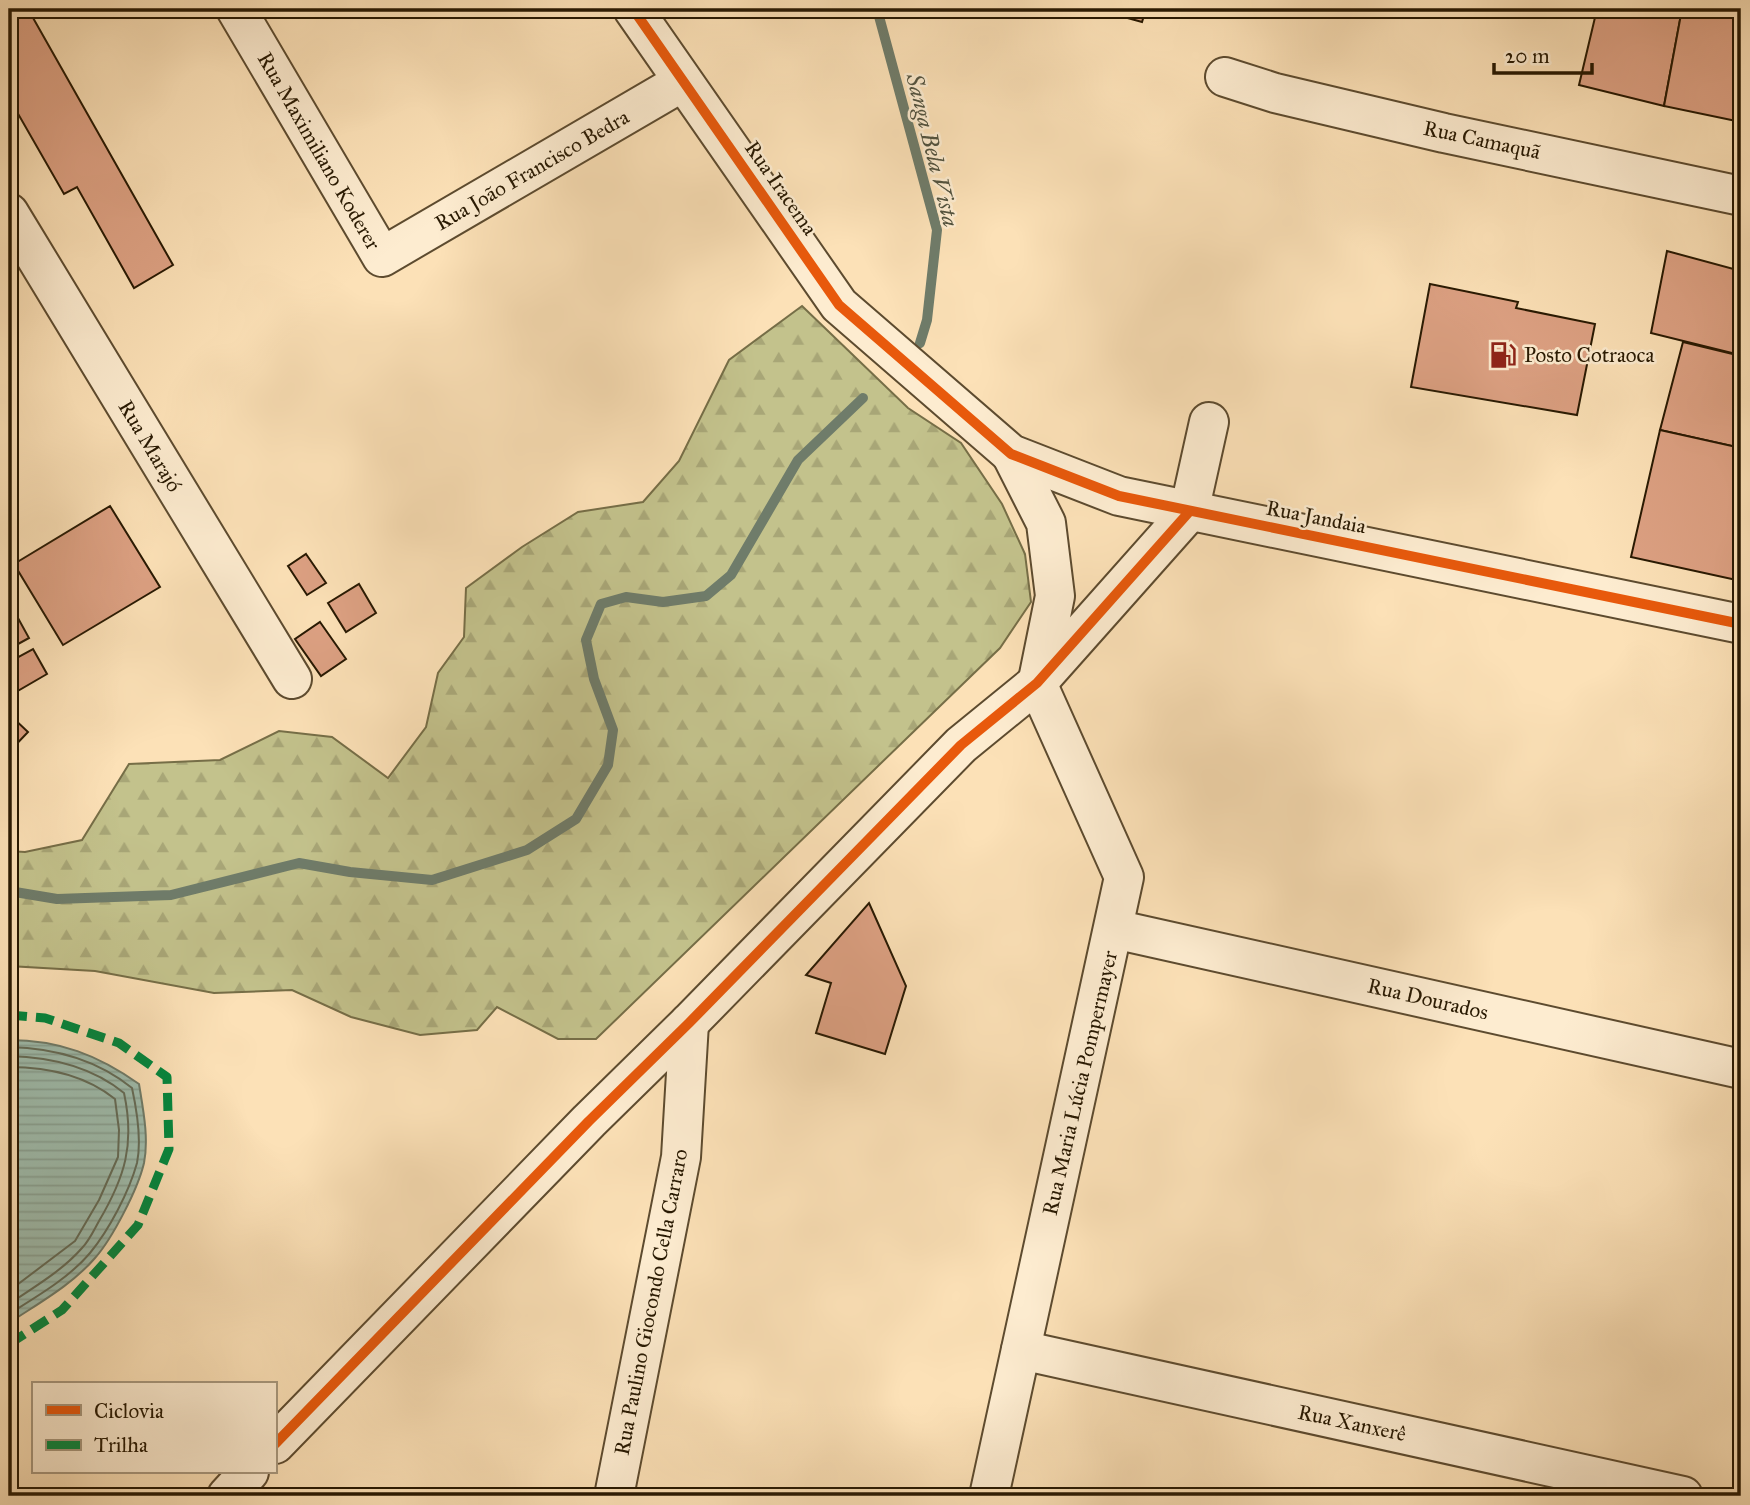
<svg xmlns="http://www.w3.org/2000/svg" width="1750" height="1505" font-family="'IM FELL Great Primer',serif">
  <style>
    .forest { fill: url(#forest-firs); stroke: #766e47; stroke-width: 2 }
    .water { fill: url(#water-rules); stroke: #6f7c6a; stroke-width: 2 }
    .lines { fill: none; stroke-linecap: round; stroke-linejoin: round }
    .shore { stroke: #646c58; stroke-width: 2 }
    .stream { stroke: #6f7c6a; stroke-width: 10 }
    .building { fill: #dda183; stroke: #281902; stroke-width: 2 }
    .minor-casing { stroke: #5d4b2f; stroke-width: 42 }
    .minor { stroke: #fdecd0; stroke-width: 38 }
    .quiet { stroke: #00873e; stroke-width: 9; stroke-dasharray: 18 9; stroke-linecap: butt }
    .cycleway-casing { stroke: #fdecd0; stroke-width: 15 }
    .cycleway { stroke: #e8590c; stroke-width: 10 }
    .labels { text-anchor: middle; stroke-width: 5; stroke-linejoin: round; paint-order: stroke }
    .street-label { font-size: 21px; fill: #281902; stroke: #fdecd0 }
    .poi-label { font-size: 21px; fill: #281902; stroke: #fdecd0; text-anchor: start }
    .water-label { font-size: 23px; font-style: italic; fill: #52533f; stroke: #fdecd0 }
  </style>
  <defs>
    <pattern id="forest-firs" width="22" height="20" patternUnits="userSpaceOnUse" patternTransform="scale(1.75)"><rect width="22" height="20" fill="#c3c28c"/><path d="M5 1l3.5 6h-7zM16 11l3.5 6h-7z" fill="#a8a677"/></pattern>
    <pattern id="water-rules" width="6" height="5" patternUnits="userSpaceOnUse" patternTransform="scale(1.75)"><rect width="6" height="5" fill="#9fbeaf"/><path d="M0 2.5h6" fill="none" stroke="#89a395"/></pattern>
  </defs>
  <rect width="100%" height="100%" fill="#fce1b7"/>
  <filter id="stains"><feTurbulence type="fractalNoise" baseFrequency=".00286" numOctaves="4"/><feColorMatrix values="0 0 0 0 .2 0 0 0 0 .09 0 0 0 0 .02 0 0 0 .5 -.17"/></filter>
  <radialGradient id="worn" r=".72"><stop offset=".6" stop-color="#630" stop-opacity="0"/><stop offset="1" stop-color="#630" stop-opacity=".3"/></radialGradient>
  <!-- forest -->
  <polygon class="forest" points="802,306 908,408 961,443 1002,504 1025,554 1031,602 1000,648 596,1039 558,1039 497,1007 477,1030 420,1035 351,1017 292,990 214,993 95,971 9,966 9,851 25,852 82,840 129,764 220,760 279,731 332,737 388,778 426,727 438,673 464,637 466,588 522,547 578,512 643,502 679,461 729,360"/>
  <!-- water -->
  <path class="water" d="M9,1040C59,1040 98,1055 139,1084C143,1109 149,1138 144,1163C138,1189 112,1239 95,1258C72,1285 37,1304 9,1323Z"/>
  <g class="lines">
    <!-- shore -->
    <g class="shore">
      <path d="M9,1047C55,1048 96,1059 132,1088C137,1111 142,1139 137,1163C129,1192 109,1230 90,1253C69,1278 36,1297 9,1314"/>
      <path d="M9,1056C51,1057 91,1066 124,1093C135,1144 125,1177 99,1221C94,1230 89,1241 82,1248C62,1271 34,1287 9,1304"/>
      <path d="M9,1067C47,1067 85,1075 115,1099L119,1130L118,1157L99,1200L75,1241L9,1291"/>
    </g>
    <!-- stream -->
    <g class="stream">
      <polyline points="877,9 937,230 927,320 920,343"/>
      <polyline points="9,891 57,899 171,895 299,863 350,872 432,880 527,850 576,819 608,765 613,730 594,679 586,640 601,604 626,597 663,602 706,596 731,575 798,460 863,398"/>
    </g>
  </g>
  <!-- building -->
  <g class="building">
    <polygon points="9,9 28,9 173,265 134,288 77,187 64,194 9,98"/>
    <polygon points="1095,9 1146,9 1142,22"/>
    <polygon points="1597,9 1682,9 1664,106 1579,85"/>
    <polygon points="1682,9 1741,9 1741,122 1664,106"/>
    <polygon points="1667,251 1741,271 1741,318 1736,354 1651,333"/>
    <polygon points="1430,284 1518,302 1516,308 1595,324 1577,415 1411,387"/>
    <polygon points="1683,342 1741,356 1741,448 1660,430"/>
    <polygon points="1660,430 1741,448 1741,581 1631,557"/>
    <polygon points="110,506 160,587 63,645 14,564"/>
    <polygon points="306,554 326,583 307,595 288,566"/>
    <polygon points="359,584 376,613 346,632 328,603"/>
    <polygon points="13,609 29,638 9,649 9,611"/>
    <polygon points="320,622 346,659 321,676 295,639"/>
    <polygon points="33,649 47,674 9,696 9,662"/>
    <polygon points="10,715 28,732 9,752 9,717"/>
    <polygon points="869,903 906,986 885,1054 816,1033 831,983 806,975"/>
  </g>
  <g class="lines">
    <defs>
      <g id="minor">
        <polyline points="236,9 382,257 682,82"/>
        <polyline points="633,9 839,305 1011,454 1119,496 1741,624"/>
        <polyline points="1225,77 1275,93 1444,133 1741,196"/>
        <polyline points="9,213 292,679"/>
        <polyline points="1011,454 1046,523 1055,596 1038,680"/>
        <polyline points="1114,929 1741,1069"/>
        <polyline points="1021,1350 1683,1496"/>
        <polyline points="275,1444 589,1121 689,1023 961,745 1037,683 1189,512 1209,422"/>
        <polyline points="227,1496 249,1472"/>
        <polyline points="614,1496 681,1157 689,1023"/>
        <polyline points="989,1496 1124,877 1037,683"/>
      </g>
    </defs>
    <!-- minor casing -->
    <use href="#minor" class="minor-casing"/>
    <!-- minor -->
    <use href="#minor" class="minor"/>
    <!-- quiet -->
    <polyline class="quiet" points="9,1015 45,1018 119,1043 167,1077 169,1149 138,1225 62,1310 9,1344"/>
    <defs>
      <g id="cycleway">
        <polyline points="633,9 839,305 1011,454 1119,496 1741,624"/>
        <polyline points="275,1444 589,1121 689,1023 961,745 1037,683 1189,512"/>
      </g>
    </defs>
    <!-- cycleway casing -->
    <use href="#cycleway" class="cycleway-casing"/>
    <!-- cycleway -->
    <use href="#cycleway" class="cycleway"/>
  </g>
  <!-- icons -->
  <defs>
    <symbol id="fuel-bare" viewBox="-9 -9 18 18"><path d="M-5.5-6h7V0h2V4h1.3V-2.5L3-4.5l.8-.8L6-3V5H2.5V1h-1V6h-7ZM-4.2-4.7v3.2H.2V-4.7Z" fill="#8f2418" stroke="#fdecd0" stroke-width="2.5" paint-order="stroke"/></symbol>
  </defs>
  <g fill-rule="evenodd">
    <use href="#fuel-bare" x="1484" y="336" width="38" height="38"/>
  </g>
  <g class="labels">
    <!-- street labels -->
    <g class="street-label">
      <text transform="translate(1482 140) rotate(12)" y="7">Rua Camaquã</text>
      <text transform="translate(319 151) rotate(60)" y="7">Rua Maximiliano Koderer</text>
      <text transform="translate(532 170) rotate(-30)" y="7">Rua João Francisco Bedra</text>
      <text transform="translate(781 188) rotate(55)" y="7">Rua Iracema</text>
      <text transform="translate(150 446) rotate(59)" y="7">Rua Marajó</text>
      <text transform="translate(1316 517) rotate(11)" y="7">Rua Jandaia</text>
      <text transform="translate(1428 999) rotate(13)" y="7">Rua Dourados</text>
      <text transform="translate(1080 1083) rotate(-77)" y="7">Rua Maria Lúcia Pompermayer</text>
      <text transform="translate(651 1302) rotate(-79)" y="7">Rua Paulino Giocondo Cella Carraro</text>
      <text transform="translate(1352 1423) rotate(12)" y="7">Rua Xanxerê</text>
    </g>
    <!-- poi labels -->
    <g class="poi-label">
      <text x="1524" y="362">Posto Cotraoca</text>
    </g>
    <!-- water labels -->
    <g class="water-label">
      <text transform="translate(933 150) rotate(76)" y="8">Sanga Bela Vista</text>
    </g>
  </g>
  <!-- margin -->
  <rect width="1750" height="1505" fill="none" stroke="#fce1b7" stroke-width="35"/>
  <rect x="10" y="10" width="1729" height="1484" fill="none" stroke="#281902" stroke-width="3.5"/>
  <rect x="18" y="18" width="1715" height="1470" fill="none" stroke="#281902" stroke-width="2"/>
  <!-- legend -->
  <rect x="32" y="1382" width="245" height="91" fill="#fdecd0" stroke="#a8987e" stroke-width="2"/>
  <rect x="46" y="1405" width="35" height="10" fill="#e8590c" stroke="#a8987e" stroke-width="2"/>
  <text x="94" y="1418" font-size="21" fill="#281902">Ciclovia</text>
  <rect x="46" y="1440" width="35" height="10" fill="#00873e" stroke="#a8987e" stroke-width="2"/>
  <text x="94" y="1452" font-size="21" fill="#281902">Trilha</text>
  <!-- scale -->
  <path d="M1494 63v10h98v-10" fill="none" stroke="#281902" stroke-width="3.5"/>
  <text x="1505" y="63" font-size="21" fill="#281902" stroke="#fdecd0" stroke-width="5" paint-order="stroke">20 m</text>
  <rect width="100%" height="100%" filter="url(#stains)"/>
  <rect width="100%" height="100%" fill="url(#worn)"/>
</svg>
